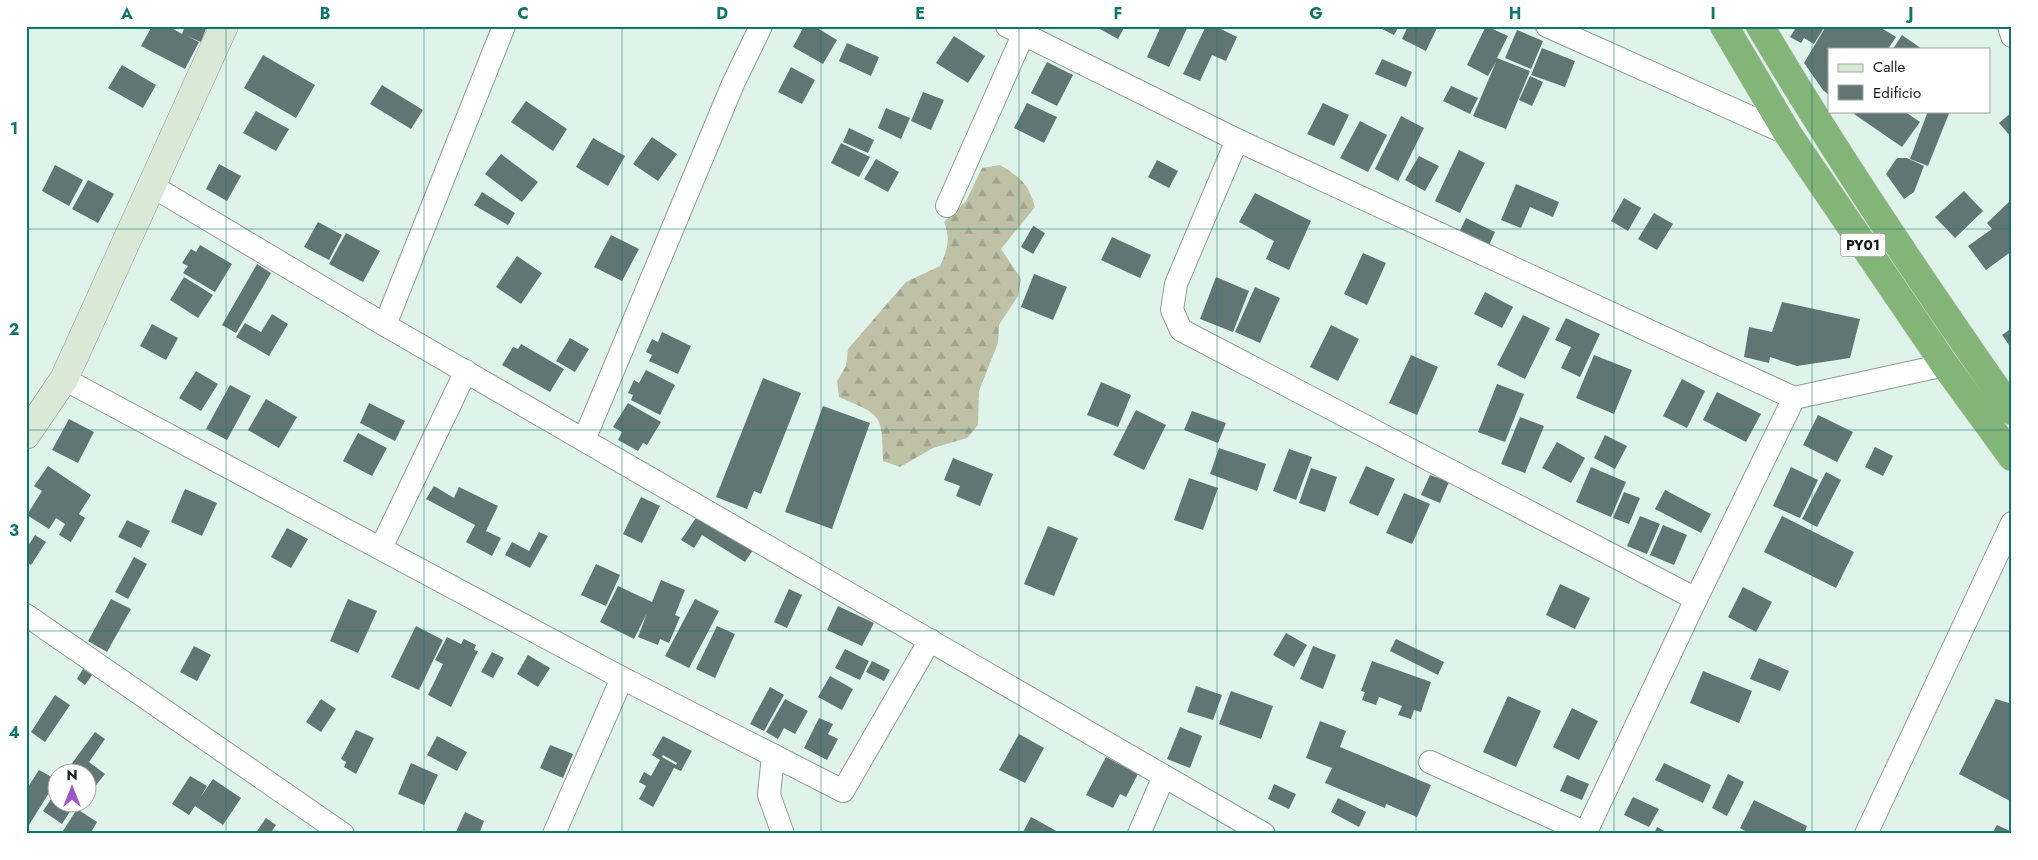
<svg xmlns="http://www.w3.org/2000/svg" width="2038" height="860" font-family="Jost,sans-serif">
  <style>
    .forest { fill: url(#forest-firs) }
    .building { fill: #627575; fill-rule: evenodd }
    .lines { fill: none; stroke-linecap: round; stroke-linejoin: round }
    .street-casing { stroke: #8d9d96; stroke-width: 24 }
    .secondary-casing { stroke: #8d9d96; stroke-width: 29 }
    .highway-casing { stroke: #d0d1d0; stroke-width: 29 }
    .street { stroke: #fff; stroke-width: 22 }
    .secondary { stroke: #dae8d6; stroke-width: 28 }
    .highway { stroke: #83b478; stroke-width: 28 }
    .grid { fill: none; stroke: #0f766e; stroke-width: 1; stroke-opacity: 0.55 }
    .labels { text-anchor: middle; stroke-width: 5; stroke-linejoin: round; paint-order: stroke }
    .shield { fill: #fff; stroke: #595e5c; stroke-width: 1 }
    .shield-label { font-size: 14px; font-weight: bold; fill: #121916 }
    .neatline { fill: none; stroke: #0f766e; stroke-width: 2 }
    .grid-label { font-size: 16px; text-anchor: middle; font-weight: bold; fill: #0f766e }
  </style>
  <defs>
    <pattern id="forest-firs" width="22" height="20" patternUnits="userSpaceOnUse" patternTransform="scale(1.25)"><rect width="22" height="20" fill="#bec1a5"/><path d="M5 1l3.5 6h-7zM16 11l3.5 6h-7z" fill="#a2a58d"/></pattern>
  </defs>
  <rect width="100%" height="100%" fill="#e0f3eb"/>
  <!-- forest -->
  <path class="forest" d="M1000,165C1021,178 1028,183 1035,207L1001,249L1021,279L1018,296L999,325L998,343L979,391L978,425L967,438L933,448L900,467L883,461C882,413 882,416 839,397L837,381L846,366L848,349L906,282L940,266C947,251 951,238 944,222L966,201L982,168Z"/>
  <!-- building -->
  <g class="building">
    <polygon points="152,26 168,26 182,34 185,26 207,26 201,42 187,36 199,42 185,69 141,46"/>
    <polygon points="804,26 814,26 837,40 823,64 793,47"/>
    <polygon points="1101,26 1125,26 1118,39 1100,29"/>
    <polygon points="1161,26 1188,26 1169,67 1147,57"/>
    <polygon points="1206,26 1215,26 1237,37 1226,61 1212,55 1200,81 1183,74"/>
    <polygon points="1376,26 1399,26 1394,35"/>
    <polygon points="1408,26 1438,26 1426,51 1402,39"/>
    <polygon points="1486,26 1508,36 1497,58 1530,71 1506,129 1473,116 1496,62 1488,76 1467,65"/>
    <polygon points="1797,26 1825,26 1814,44 1804,38 1801,43 1790,37"/>
    <polygon points="1826,26 1878,26 1896,37 1888,49 1829,49 1829,95 1823,90 1804,63"/>
    <polygon points="1517,30 1543,41 1531,69 1505,58"/>
    <polygon points="1902,35 1922,49 1893,49"/>
    <polygon points="954,36 985,56 968,83 936,63"/>
    <polygon points="847,43 879,57 871,76 839,61"/>
    <polygon points="1542,48 1575,61 1565,87 1531,75"/>
    <polygon points="263,55 315,85 296,118 244,88"/>
    <polygon points="1382,59 1412,72 1406,87 1375,74"/>
    <polygon points="1047,62 1073,75 1057,106 1031,93"/>
    <polygon points="122,65 156,85 143,108 108,88"/>
    <polygon points="791,67 815,80 802,104 778,92"/>
    <polygon points="1530,76 1543,82 1532,106 1519,100"/>
    <polygon points="382,85 423,110 411,129 370,104"/>
    <polygon points="1451,86 1478,98 1470,114 1443,101"/>
    <polygon points="923,92 944,100 931,130 911,121"/>
    <polygon points="526,101 567,129 553,151 511,122"/>
    <polygon points="1027,103 1057,117 1044,143 1014,128"/>
    <polygon points="1323,103 1349,115 1334,146 1307,134"/>
    <polygon points="886,108 910,118 901,139 878,128"/>
    <polygon points="256,111 289,129 276,151 243,133"/>
    <polygon points="1856,111 1904,111 1920,122 1902,147 1854,114"/>
    <polygon points="1928,111 1950,111 1928,166 1910,159"/>
    <polygon points="2012,112 2012,138 1999,123"/>
    <polygon points="1401,116 1424,128 1398,181 1375,169"/>
    <polygon points="1360,121 1387,135 1368,172 1340,158"/>
    <polygon points="849,128 874,140 868,153 843,142"/>
    <polygon points="652,137 677,154 658,181 633,164"/>
    <polygon points="593,138 625,156 608,186 576,167"/>
    <polygon points="841,143 870,157 859,177 831,163"/>
    <polygon points="1459,150 1485,163 1460,213 1435,201"/>
    <polygon points="501,154 538,182 522,202 485,174"/>
    <polygon points="1419,156 1439,166 1425,191 1405,180"/>
    <polygon points="1897,158 1907,158 1924,166 1914,192 1904,199 1886,174"/>
    <polygon points="876,159 899,172 888,192 864,179"/>
    <polygon points="1157,160 1178,171 1169,188 1148,177"/>
    <polygon points="219,164 241,176 227,201 206,189"/>
    <polygon points="55,165 83,180 69,206 42,191"/>
    <polygon points="88,180 114,194 98,223 72,209"/>
    <polygon points="1516,184 1559,202 1553,217 1530,207 1521,228 1501,220"/>
    <polygon points="1964,191 1983,211 1955,238 1935,217"/>
    <polygon points="482,192 515,213 508,225 474,205"/>
    <polygon points="1255,193 1311,221 1289,270 1266,259 1274,241 1239,222"/>
    <polygon points="1624,198 1641,208 1628,231 1611,221"/>
    <polygon points="2012,199 2012,251 1986,270 1968,246 1992,229 1987,223"/>
    <polygon points="1654,213 1673,224 1657,250 1638,239"/>
    <polygon points="1466,218 1495,232 1486,252 1457,237"/>
    <polygon points="318,222 342,235 329,260 304,247"/>
    <polygon points="1033,226 1045,233 1033,254 1021,247"/>
    <polygon points="346,233 380,251 363,282 329,264"/>
    <polygon points="611,235 639,249 622,281 594,267"/>
    <polygon points="1112,237 1151,255 1140,278 1101,260"/>
    <polygon points="200,245 232,264 215,292 183,273 188,266 182,263 191,249 196,252"/>
    <polygon points="1363,253 1386,263 1367,305 1344,294"/>
    <polygon points="517,256 542,273 521,304 496,287"/>
    <polygon points="257,264 271,273 236,333 222,325"/>
    <polygon points="1034,274 1067,287 1053,320 1021,307"/>
    <polygon points="184,277 213,295 198,318 170,300"/>
    <polygon points="1216,277 1249,291 1233,332 1200,319"/>
    <polygon points="1255,287 1280,298 1260,343 1235,332"/>
    <polygon points="1485,292 1513,307 1502,328 1474,314"/>
    <polygon points="1782,302 1860,319 1850,358 1797,366 1770,357 1769,363 1744,357 1749,327 1772,332"/>
    <polygon points="272,314 288,324 269,356 236,337 245,323 261,332"/>
    <polygon points="1523,315 1550,328 1525,379 1497,365"/>
    <polygon points="1566,318 1600,334 1580,377 1561,368 1571,347 1555,340"/>
    <polygon points="152,324 178,338 166,360 140,346"/>
    <polygon points="1331,325 1359,339 1338,381 1310,367"/>
    <polygon points="2012,328 2012,349 2002,335"/>
    <polygon points="662,332 691,346 678,374 649,361 652,355 646,352 652,339 658,342"/>
    <polygon points="570,338 589,349 575,372 556,361"/>
    <polygon points="521,344 564,369 550,392 502,365 513,347 518,349"/>
    <polygon points="1411,355 1438,367 1417,415 1389,403"/>
    <polygon points="1594,355 1632,370 1614,414 1576,398"/>
    <polygon points="646,370 675,385 660,415 631,400 633,395 628,393 634,380 639,383"/>
    <polygon points="196,371 218,384 201,411 179,398"/>
    <polygon points="763,378 801,393 761,494 754,491 747,509 716,497"/>
    <polygon points="1682,379 1705,391 1687,428 1663,416"/>
    <polygon points="1101,382 1131,395 1118,427 1087,415"/>
    <polygon points="1497,384 1524,394 1505,442 1478,432"/>
    <polygon points="230,385 251,396 227,440 206,429"/>
    <polygon points="1717,392 1761,414 1746,442 1703,420"/>
    <polygon points="266,399 297,417 279,448 248,430"/>
    <polygon points="369,403 405,421 395,441 360,423"/>
    <polygon points="628,403 661,422 647,445 643,443 638,451 618,440 622,432 613,427"/>
    <polygon points="823,406 870,423 832,529 785,512"/>
    <polygon points="1136,410 1166,425 1144,470 1113,455"/>
    <polygon points="1192,411 1226,423 1218,443 1184,430"/>
    <polygon points="1818,415 1853,432 1837,462 1803,445"/>
    <polygon points="1520,417 1544,426 1525,473 1501,464"/>
    <polygon points="69,419 94,432 78,463 52,450"/>
    <polygon points="358,433 387,448 372,476 343,461"/>
    <polygon points="1605,435 1627,446 1615,469 1594,458"/>
    <polygon points="1557,442 1585,458 1571,483 1542,468"/>
    <polygon points="1875,447 1893,456 1883,476 1865,467"/>
    <polygon points="1219,448 1266,464 1257,491 1210,474"/>
    <polygon points="1289,449 1312,457 1296,500 1273,491"/>
    <polygon points="953,458 993,474 980,506 956,496 960,486 944,480"/>
    <polygon points="48,466 91,495 79,514 85,518 71,542 59,535 65,524 56,518 49,529 27,515 42,491 34,486"/>
    <polygon points="1366,466 1395,479 1378,516 1349,503"/>
    <polygon points="1591,467 1626,482 1611,517 1576,502"/>
    <polygon points="1791,467 1818,480 1800,518 1773,506"/>
    <polygon points="1311,468 1337,477 1325,512 1299,503"/>
    <polygon points="1826,472 1841,480 1817,527 1802,519"/>
    <polygon points="1430,475 1449,482 1440,503 1421,495"/>
    <polygon points="1189,478 1218,488 1203,530 1174,520"/>
    <polygon points="434,486 454,498 459,487 498,506 486,531 501,538 492,556 466,542 475,525 426,499"/>
    <polygon points="185,489 217,503 202,536 171,522"/>
    <polygon points="1665,490 1711,514 1701,533 1655,509"/>
    <polygon points="1624,492 1640,498 1629,524 1613,518"/>
    <polygon points="1404,493 1430,504 1412,544 1386,533"/>
    <polygon points="641,497 660,506 642,543 623,534"/>
    <polygon points="700,512 755,547 745,562 702,535 694,548 681,540"/>
    <polygon points="1640,516 1660,524 1647,554 1627,546"/>
    <polygon points="1782,516 1854,552 1836,588 1764,552"/>
    <polygon points="127,520 150,531 141,548 118,537"/>
    <polygon points="1663,525 1687,535 1674,565 1650,555"/>
    <polygon points="1048,526 1078,538 1054,596 1024,584"/>
    <polygon points="287,528 308,539 291,568 271,557"/>
    <polygon points="539,532 548,536 530,568 505,555 512,542 529,551"/>
    <polygon points="35,535 46,542 31,565 26,562 26,549"/>
    <polygon points="134,557 147,564 128,599 115,592"/>
    <polygon points="596,564 620,575 606,606 581,595"/>
    <polygon points="661,580 685,590 675,615 680,617 669,643 660,639 658,645 638,637 647,613 634,639 600,622 618,586 652,602"/>
    <polygon points="1560,584 1590,598 1575,629 1546,615"/>
    <polygon points="1743,587 1772,602 1756,632 1728,617"/>
    <polygon points="789,589 802,595 787,628 774,622"/>
    <polygon points="111,599 131,609 107,652 88,641"/>
    <polygon points="348,599 377,611 358,653 330,641"/>
    <polygon points="695,599 719,611 689,668 665,656"/>
    <polygon points="838,606 874,623 862,646 827,630"/>
    <polygon points="416,626 443,640 419,690 391,677"/>
    <polygon points="717,626 735,634 715,678 696,669"/>
    <polygon points="1286,633 1307,645 1294,667 1273,655"/>
    <polygon points="447,637 461,644 464,639 476,645 474,650 478,651 451,707 428,695 443,664 435,660"/>
    <polygon points="1396,639 1444,662 1438,675 1390,651"/>
    <polygon points="194,646 211,655 197,681 180,672"/>
    <polygon points="1313,646 1336,655 1323,689 1300,679"/>
    <polygon points="845,649 869,661 860,680 835,668"/>
    <polygon points="492,652 504,658 493,678 481,672"/>
    <polygon points="528,655 550,668 538,687 517,674"/>
    <polygon points="1759,658 1789,671 1780,691 1750,679"/>
    <polygon points="872,661 890,670 884,681 866,672"/>
    <polygon points="1372,661 1431,682 1421,712 1414,710 1411,719 1398,715 1402,706 1379,697 1376,705 1362,700 1365,692 1361,691"/>
    <polygon points="83,669 92,675 85,685 77,679"/>
    <polygon points="1703,671 1752,691 1739,723 1690,703"/>
    <polygon points="830,676 853,689 842,710 818,697"/>
    <polygon points="1196,686 1222,695 1213,720 1187,712"/>
    <polygon points="770,687 784,695 764,731 750,724"/>
    <polygon points="1231,691 1273,706 1261,739 1219,724"/>
    <polygon points="55,695 70,705 45,742 31,732"/>
    <polygon points="1508,696 1541,711 1516,767 1483,752"/>
    <polygon points="321,699 336,709 321,732 306,722"/>
    <polygon points="785,699 808,711 795,734 784,728 778,739 766,732"/>
    <polygon points="1996,699 2012,704 2012,802 1959,774"/>
    <polygon points="1572,708 1598,721 1579,760 1553,747"/>
    <polygon points="819,718 833,724 828,734 838,739 827,760 804,748"/>
    <polygon points="1320,721 1346,731 1340,747 1431,785 1417,817 1386,804 1385,808 1325,783 1332,768 1306,758"/>
    <polygon points="1180,727 1202,736 1190,768 1167,759"/>
    <polygon points="356,730 374,738 356,774 344,767 346,762 341,759"/>
    <polygon points="95,732 105,739 89,762 105,774 93,789 88,786 88,772 70,772 67,770"/>
    <polygon points="1019,734 1044,748 1025,783 999,770"/>
    <polygon points="437,736 467,752 457,771 427,755"/>
    <path d="M663,736L692,751L681,771L674,768L653,807L639,799L646,786L639,782L644,772L651,776L660,760L652,755ZM663,755L677,763L676,765L662,757Z"/>
    <polygon points="550,745 573,754 563,778 540,768"/>
    <polygon points="1106,757 1138,774 1126,797 1120,794 1113,808 1086,795"/>
    <polygon points="411,763 438,775 424,805 398,794"/>
    <polygon points="1664,763 1711,785 1703,803 1655,780"/>
    <polygon points="39,770 57,780 29,825 26,824 26,790"/>
    <polygon points="1728,774 1744,782 1727,816 1712,808"/>
    <polygon points="1567,775 1589,784 1582,800 1560,791"/>
    <polygon points="190,776 207,786 200,798 213,779 241,798 223,825 195,806 189,815 172,804"/>
    <polygon points="1274,784 1296,794 1289,809 1268,799"/>
    <polygon points="58,789 58,802 76,802 62,824 43,811"/>
    <polygon points="1633,797 1659,809 1649,827 1624,815"/>
    <polygon points="1338,798 1366,812 1359,827 1331,812"/>
    <polygon points="1754,800 1807,826 1804,834 1750,834 1740,828"/>
    <polygon points="77,809 97,822 90,834 61,834"/>
    <polygon points="465,812 484,821 479,834 455,834"/>
    <polygon points="1031,817 1062,834 1022,834"/>
    <polygon points="266,818 276,825 270,834 255,834"/>
    <polygon points="1997,825 2012,832 2012,834 1992,834"/>
    <polygon points="1657,827 1670,834 1654,834"/>
  </g>
  <g class="lines">
    <defs>
      <g id="street">
        <polyline points="1007,26 1237,140 1794,398 1945,365"/>
        <polyline points="1547,26 1788,134"/>
        <polyline points="2009,26 2012,36"/>
        <polyline points="1237,140 1176,284 1172,310 1181,330 1696,599"/>
        <polyline points="152,186 385,325 1264,834"/>
        <polyline points="947,206 1023,35"/>
        <polyline points="385,325 504,26"/>
        <polyline points="64,379 622,678 843,791 930,640"/>
        <polyline points="584,440 733,84 761,26"/>
        <polyline points="381,548 466,371"/>
        <polyline points="26,615 343,834"/>
        <polyline points="773,755 769,795 783,834"/>
        <polyline points="1430,762 1586,833"/>
        <polyline points="554,834 622,678"/>
        <polyline points="1139,834 1164,776"/>
        <polyline points="1585,834 1696,599 1794,398"/>
        <polyline points="1866,834 2012,523"/>
      </g>
      <polyline id="secondary" points="26,435 64,379 224,26"/>
      <g id="highway">
        <polyline points="1724,26 1788,134 1945,365 2012,457"/>
        <path d="M1760,26C1838,158 1924,285 2012,411"/>
      </g>
    </defs>
    <!-- street casing -->
    <use href="#street" class="street-casing"/>
    <!-- secondary casing -->
    <use href="#secondary" class="secondary-casing"/>
    <!-- highway casing -->
    <use href="#highway" class="highway-casing"/>
    <!-- street -->
    <use href="#street" class="street"/>
    <!-- secondary -->
    <use href="#secondary" class="secondary"/>
    <!-- highway -->
    <use href="#highway" class="highway"/>
  </g>
  <!-- grid -->
  <path class="grid" d="M226,26V834M424,26V834M622,26V834M821,26V834M1019,26V834M1217,26V834M1416,26V834M1614,26V834M1812,26V834M26,229H2012M26,430H2012M26,631H2012"/>
  <g class="labels">
    <!-- shield labels -->
    <rect class="shield" x="1840.5" y="233.5" width="45" height="23" rx="4"/>
    <g class="shield-label">
      <text x="1863" y="250">PY01</text>
    </g>
  </g>
  <!-- border -->
  <rect width="2038" height="860" fill="none" stroke="#ffffff" stroke-width="55"/>
  <!-- legend -->
  <rect x="1828" y="48" width="162" height="65" fill="#ffffff" stroke="#a0a3a2"/>
  <rect x="1838" y="64" width="25" height="8" fill="#dae8d6" stroke="#a0a3a2"/>
  <text x="1873" y="72" font-size="15" fill="#121916">Calle</text>
  <rect x="1838" y="85" width="25" height="15" fill="#627575" stroke="#a0a3a2"/>
  <text x="1873" y="98" font-size="15" fill="#121916">Edificio</text>
  <!-- north arrow -->
  <g transform="translate(72 788)"><circle r="24" fill="#ffffff" stroke="#a0a3a2"/>
  <path d="M0-4L9 19L0 12L-9 19Z" fill="#9d56ca"/>
  <text y="-8" font-size="14" font-weight="bold" text-anchor="middle" fill="#121916">N</text>
  </g>
  <rect x="28" y="28" width="1982" height="804" class="neatline"/>
  <g class="grid-label">
    <text x="127" y="19">A</text>
    <text x="325" y="19">B</text>
    <text x="523" y="19">C</text>
    <text x="722" y="19">D</text>
    <text x="920" y="19">E</text>
    <text x="1118" y="19">F</text>
    <text x="1316" y="19">G</text>
    <text x="1515" y="19">H</text>
    <text x="1713" y="19">I</text>
    <text x="1911" y="19">J</text>
    <text x="14" y="134">1</text>
    <text x="14" y="335">2</text>
    <text x="14" y="536">3</text>
    <text x="14" y="738">4</text>
  </g>
</svg>
